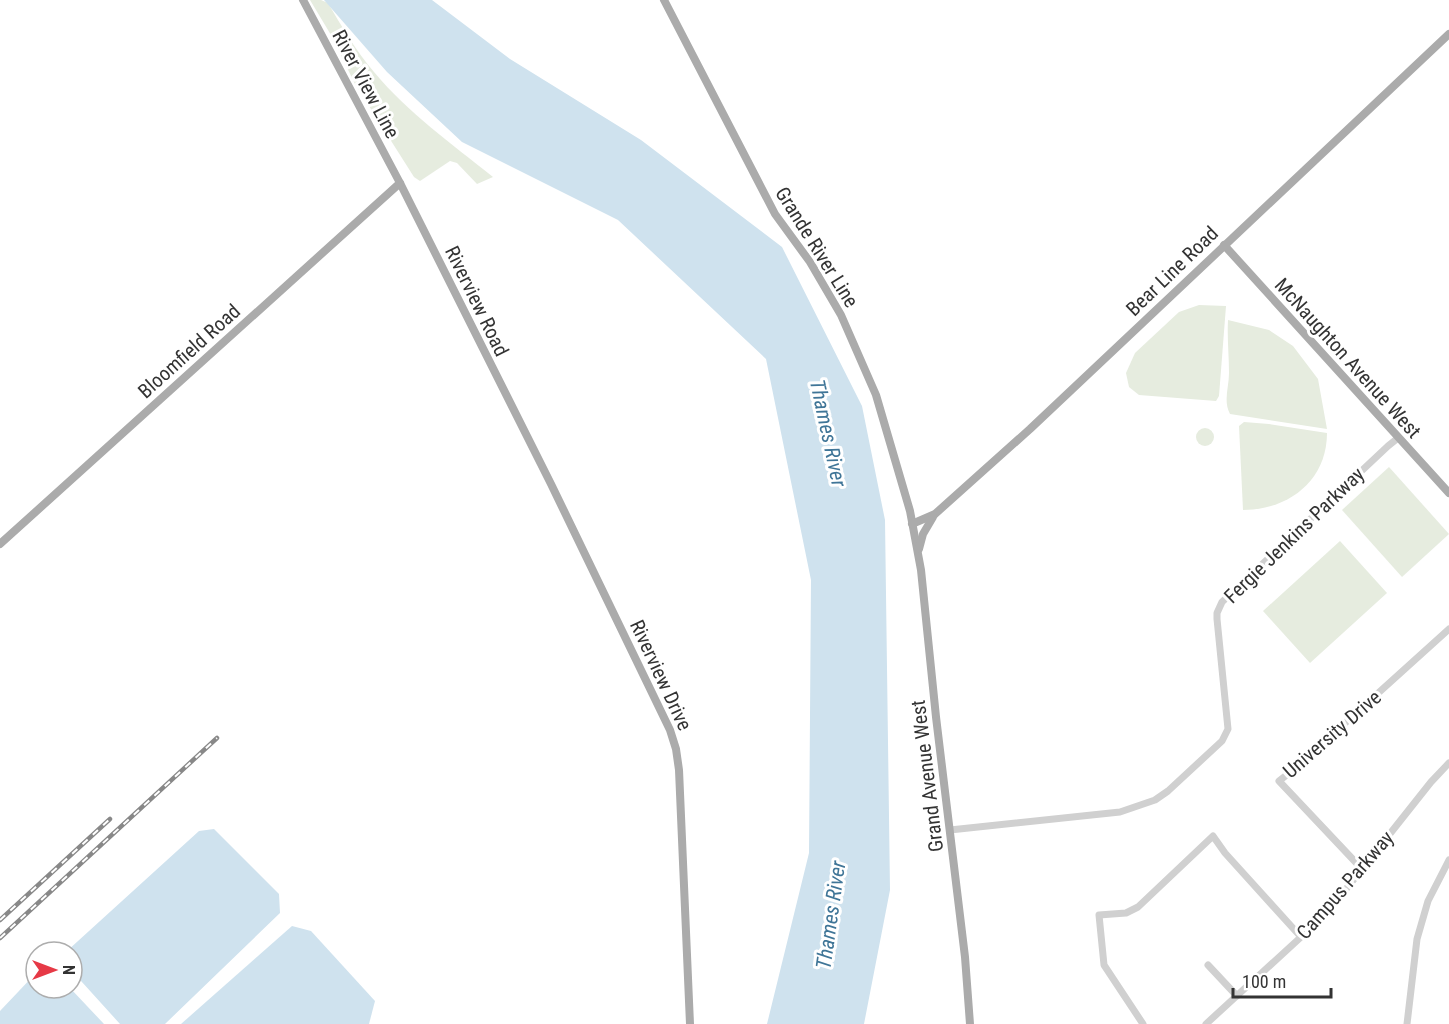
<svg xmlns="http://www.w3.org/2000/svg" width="1449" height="1024" font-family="'Roboto Condensed',sans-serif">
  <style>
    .green { fill: #e6ecdf }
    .water { fill: #cfe2ee }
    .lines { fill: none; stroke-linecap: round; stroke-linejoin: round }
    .minor { stroke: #d0d0d0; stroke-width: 7 }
    .major { stroke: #ababab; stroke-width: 8 }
    .rail-casing { stroke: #888; stroke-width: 4.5 }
    .rail { stroke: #fff; stroke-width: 2; stroke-dasharray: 7; stroke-linecap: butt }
    .labels { text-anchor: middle; stroke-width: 6; stroke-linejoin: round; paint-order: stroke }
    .street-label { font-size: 20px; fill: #333; stroke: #fff }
    .water-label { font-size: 21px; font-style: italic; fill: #3f7597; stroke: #fff }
  </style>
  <rect width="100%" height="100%" fill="#fff"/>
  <!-- green -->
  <g class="green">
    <path d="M310,0H321L328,3C342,27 356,51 374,72C408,113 452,144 493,177L477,184L457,163L450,161L420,181L414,177L355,84L331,35Z"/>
    <polygon points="1199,305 1226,306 1219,396 1216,401 1139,395 1129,387 1126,373 1135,353 1179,312"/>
    <path d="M1228,320L1269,330L1293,346L1318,379L1327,429L1230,414C1223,401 1229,387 1229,373C1229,355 1227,338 1228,320Z"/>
    <path d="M1244,422L1269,424L1327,433C1327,481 1288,510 1243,510L1239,426Z"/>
    <circle cx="1205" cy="437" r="9"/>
    <polygon points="1389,467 1449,534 1402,577 1342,510"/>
    <polygon points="1340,541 1387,593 1310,663 1263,611"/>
  </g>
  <!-- water -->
  <g class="water">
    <polygon points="324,0 432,0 510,59 641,140 782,247 862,406 885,520 890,890 864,1024 767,1024 809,853 811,580 766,359 618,220 462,142 387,72"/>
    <polygon points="214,829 279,894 280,913 165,1024 120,1024 72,971 72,952 67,951 199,831"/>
    <polygon points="292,926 311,931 375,1001 369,1024 181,1024"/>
    <polygon points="36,973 36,988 70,988 104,1024 0,1024 0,1011"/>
  </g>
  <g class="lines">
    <!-- minor -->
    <g class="minor">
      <polyline points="950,830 1120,812 1155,800 1168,791 1222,741 1228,729 1217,619 1217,613 1222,602 1388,446 1398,438"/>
      <polyline points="1362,869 1279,781 1293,770 1449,629"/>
      <polyline points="1208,965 1237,996"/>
      <polyline points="1143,1024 1104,965 1099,915 1126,913 1138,907 1213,836 1225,853 1301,937"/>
      <polyline points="1206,1024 1301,937 1335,903 1431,782 1449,763"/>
      <polyline points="1407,1024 1417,939 1428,901 1449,860"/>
    </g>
    <!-- major -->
    <g class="major">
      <polyline points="303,0 400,183 551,484 670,730 676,749 679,770 690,1024"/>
      <polyline points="664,0 775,214 810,262 841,315 876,395 910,511 921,570 936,717 965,957 970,1024"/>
      <polyline points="1224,245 1449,493"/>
      <polyline points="912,524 935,514 1030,429 1449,34"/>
      <polyline points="0,544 400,183"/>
      <polyline points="919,549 923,534 933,517"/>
    </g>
    <defs>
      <g id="rail">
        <polyline points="0,920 110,819"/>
        <polyline points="0,938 217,738"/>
      </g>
    </defs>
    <!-- rail casing -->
    <use href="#rail" class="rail-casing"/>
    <!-- rail -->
    <use href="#rail" class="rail"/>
  </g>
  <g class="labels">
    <!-- street labels -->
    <g class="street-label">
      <text transform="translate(366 84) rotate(62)" y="7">River View Line</text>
      <text transform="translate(817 247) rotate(58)" y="7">Grande River Line</text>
      <text transform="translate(1172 271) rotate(-44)" y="7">Bear Line Road</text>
      <text transform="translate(477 301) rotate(64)" y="7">Riverview Road</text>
      <text transform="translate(189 351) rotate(-42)" y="7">Bloomfield Road</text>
      <text transform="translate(1348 358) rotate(48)" y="7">McNaughton Avenue West</text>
      <text transform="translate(1294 535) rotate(-44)" y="7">Fergie Jenkins Parkway</text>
      <text transform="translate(661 675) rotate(65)" y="7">Riverview Drive</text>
      <text transform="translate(1332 734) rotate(-41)" y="7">University Drive</text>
      <text transform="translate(927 776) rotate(-97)" y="7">Grand Avenue West</text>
      <text transform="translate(1345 885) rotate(-49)" y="7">Campus Parkway</text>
    </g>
    <!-- water labels -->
    <g class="water-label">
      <text transform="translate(828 433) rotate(78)" y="7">Thames River</text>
      <text transform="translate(831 915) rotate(-82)" y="7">Thames River</text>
    </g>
  </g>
  <!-- north arrow -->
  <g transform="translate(54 970) rotate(90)"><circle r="28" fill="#ffffff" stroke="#adadad" stroke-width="1.5"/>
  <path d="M0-4.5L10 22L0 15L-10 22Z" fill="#e63946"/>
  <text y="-9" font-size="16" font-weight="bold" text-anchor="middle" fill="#333333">N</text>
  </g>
  <!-- scale -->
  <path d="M1233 988v9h98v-9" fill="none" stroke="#333333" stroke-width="3"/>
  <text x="1242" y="988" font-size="18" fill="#333333" stroke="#ffffff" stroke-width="4.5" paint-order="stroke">100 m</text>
</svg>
